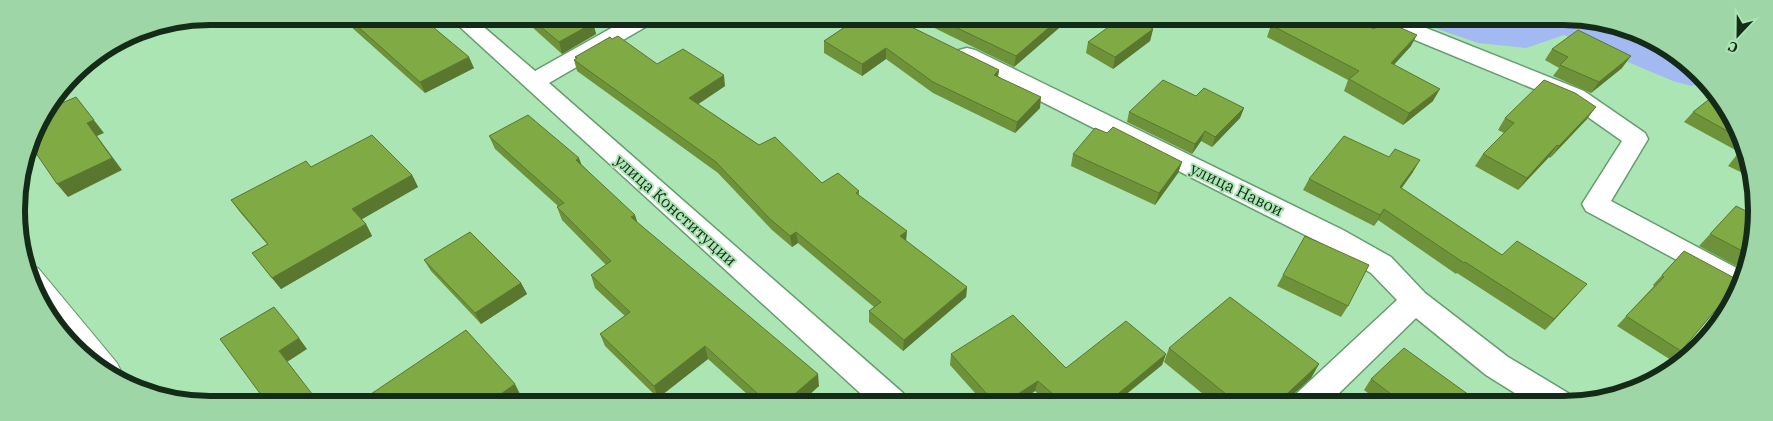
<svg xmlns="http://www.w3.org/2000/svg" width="1773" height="421" font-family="'IBM Plex Serif',serif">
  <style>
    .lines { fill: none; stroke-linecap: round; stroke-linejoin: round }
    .river { fill: #a3b9f1; fill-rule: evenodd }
    .street-casing { stroke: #659c6e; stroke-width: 3 }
    .secondary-casing { stroke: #659c6e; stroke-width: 2 }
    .street { fill: #fff; fill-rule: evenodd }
    .secondary { fill: #fff; fill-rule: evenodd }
    .wall { fill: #6e923a }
    .shaded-wall { fill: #5a772f }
    .building { fill: #80aa43; stroke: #5a772f }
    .labels { text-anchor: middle; stroke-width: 4; stroke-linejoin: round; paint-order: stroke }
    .street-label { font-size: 16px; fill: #142b18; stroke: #abe5b3 }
    .rim { fill: none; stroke: #142b18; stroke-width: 6 }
  </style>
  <rect width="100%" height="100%" fill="#abe5b3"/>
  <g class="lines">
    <!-- river -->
    <polygon class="river" points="1428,18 1588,18 1660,42 1705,82 1691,86 1673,81 1564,35 1526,48 1478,43 1435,28"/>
    <defs>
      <g id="street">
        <polygon points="449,17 472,17 535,71 631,17 657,17 654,22 549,83 903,393 907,403 871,403"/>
        <polygon points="1371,18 1401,18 1584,91 1645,133 1648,139 1611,201 1744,272 1738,293 1586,211 1582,204 1622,141 1568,103 1374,23"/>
        <polygon points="967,48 975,50 1343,230 1391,257 1425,293 1508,357 1568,393 1572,403 1531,403 1486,375 1416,318 1329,403 1293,403 1297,393 1397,300 1371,273 1323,244 959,60 956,55 959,50"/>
      </g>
      <polygon id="secondary" points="26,265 38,268 117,363 122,373 118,380 114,379 57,329 26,273"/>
    </defs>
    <!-- street casing -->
    <use href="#street" class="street-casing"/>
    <!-- secondary casing -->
    <use href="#secondary" class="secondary-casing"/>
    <!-- street -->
    <use href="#street" class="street"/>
    <!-- secondary -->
    <use href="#secondary" class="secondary"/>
  </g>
  <!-- wall -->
  <g class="wall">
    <polygon points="345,16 421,17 474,68 425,93 349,25"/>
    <polygon points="517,17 586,17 593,23 596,34 562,54 522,18 520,19"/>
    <polygon points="860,17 999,70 998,76 1040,108 1015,133 933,93 886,59 862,76 824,53 824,41"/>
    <polygon points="912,17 1061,17 1059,28 1014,67"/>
    <polygon points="1271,25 1411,46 1394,65 1433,101 1403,125 1344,91 1348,80 1267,37"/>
    <polygon points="1153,29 1150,41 1113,69 1086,53 1088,42"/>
    <polygon points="612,39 657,64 725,86 698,104 759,145 822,183 859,191 859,195 906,241 967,287 966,297 903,351 869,322 869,311 874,307 798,243 792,247 772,230 718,173 577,71 574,60 576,59 575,57"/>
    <polygon points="1552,49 1622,68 1591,93 1553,76 1559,68 1545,60"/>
    <polygon points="1717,93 1750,160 1751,177 1728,166 1739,152 1684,122 1693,112"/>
    <polygon points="1196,96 1244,108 1240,118 1212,147 1201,141 1192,154 1127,122 1129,112"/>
    <polygon points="1505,118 1587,119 1550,158 1549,157 1518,190 1475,166 1483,154 1504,133 1498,130"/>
    <polygon points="1107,133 1182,162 1178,173 1155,205 1071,166 1073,154"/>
    <polygon points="489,136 582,165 637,222 819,386 800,403 757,403 708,359 658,398 605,346 600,334 625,316 595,288 591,275 606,265 562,220 557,207 558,206 495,149"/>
    <polygon points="1389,157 1413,172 1401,188 1502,255 1577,295 1545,330 1457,273 1456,274 1378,220 1374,226 1303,190 1309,179"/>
    <polygon points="311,167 412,175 418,187 361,219 366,224 372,236 281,289 252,253 267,244 239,211 231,200"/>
    <polygon points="1736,206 1750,251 1736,266 1699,246"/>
    <polygon points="1684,251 1681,351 1671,360 1617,326 1654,286 1653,285"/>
    <polygon points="424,260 521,283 527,294 481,324 431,271"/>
    <polygon points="1283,275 1348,306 1341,317 1277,286"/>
    <polygon points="1169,348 1319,364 1311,378 1284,403 1214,403 1164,362"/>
    <polygon points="951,354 1066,368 1166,354 1162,365 1123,397 1131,403 1048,403 1035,391 1018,403 984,403 950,365"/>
    <polygon points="1371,379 1462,403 1381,403 1364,390"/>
  </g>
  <!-- shaded-wall -->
  <g class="shaded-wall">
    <polygon points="1061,17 1059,28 1014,67 1016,56"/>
    <polygon points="593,23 596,34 562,54 559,42"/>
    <polygon points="1153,29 1150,41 1113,69 1115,57"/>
    <polygon points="1417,35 1411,46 1385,74 1391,63"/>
    <polygon points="886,48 886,59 862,76 862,64"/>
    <polygon points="1631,56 1622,68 1591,93 1599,82"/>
    <polygon points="469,57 474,68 425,93 420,82"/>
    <polygon points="999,70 997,82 994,75"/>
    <polygon points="724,75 725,86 691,109 689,98"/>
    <polygon points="1440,89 1433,101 1403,125 1409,113"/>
    <polygon points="76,97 104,133 97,136 122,170 68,197 57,184"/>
    <polygon points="1041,97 1040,108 1015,133 1017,122"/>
    <polygon points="1596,107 1587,119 1550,158 1559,146"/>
    <polygon points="1244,108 1240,118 1212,147 1215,137"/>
    <polygon points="1205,131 1201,141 1192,154 1195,144"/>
    <polygon points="1557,145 1549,157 1518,190 1527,178"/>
    <polygon points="579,158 584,171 576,160"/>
    <polygon points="1420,160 1413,172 1394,199 1400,187"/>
    <polygon points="1182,162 1178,173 1155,205 1159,193"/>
    <polygon points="412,175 418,187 359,221 352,209"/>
    <polygon points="1384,209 1378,220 1374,226 1380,215"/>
    <polygon points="635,215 639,227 631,217"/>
    <polygon points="366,224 372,236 281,289 272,278"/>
    <polygon points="907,231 906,242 900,236"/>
    <polygon points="796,232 798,243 792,247 790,236"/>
    <polygon points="521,283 527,294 481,324 475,313"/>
    <polygon points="1587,284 1577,295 1545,330 1554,319"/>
    <polygon points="967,287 966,297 903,351 904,340"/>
    <polygon points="299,338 307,349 287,362 319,403 279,351"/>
    <polygon points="705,346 708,359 658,398 654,386"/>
    <polygon points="1166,354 1162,365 1115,403 1119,393"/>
    <polygon points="1319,364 1311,378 1284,403 1277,403"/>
    <polygon points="818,374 819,386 800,403 784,403"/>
    <polygon points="1038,381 1035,391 1018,403 1004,403"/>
    <polygon points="515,384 522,398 515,403 488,403"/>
  </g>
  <!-- building -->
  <g class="building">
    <polygon points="346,16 421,17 469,57 420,82"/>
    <polygon points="529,17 586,17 593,23 559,42"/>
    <polygon points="860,17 891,17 999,70 994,75 1041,97 1017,122 933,82 886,48 862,64 824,41"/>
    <polygon points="934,17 1061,17 1016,56"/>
    <polygon points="1122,17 1131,17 1153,29 1115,57 1088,42"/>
    <polygon points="1281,18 1352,18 1374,29 1383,20 1417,35 1391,63 1440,89 1409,113 1349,79 1359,71 1271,25"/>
    <polygon points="1578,30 1631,56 1599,82 1560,65 1568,57 1552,49"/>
    <polygon points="618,36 657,64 683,49 724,75 689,98 759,145 775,137 822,183 838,173 859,191 856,193 907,231 900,236 967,287 904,340 869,311 881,302 796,232 790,236 770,219 716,162 574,60 577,58 575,57 610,37 612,39"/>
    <polygon points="1163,80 1196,96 1204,88 1244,108 1215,137 1205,131 1195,144 1129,112"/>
    <polygon points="1544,80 1575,93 1596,107 1559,146 1557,145 1527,178 1483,154 1514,123 1505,118"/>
    <polygon points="1717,93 1738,137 1693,112"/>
    <polygon points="58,97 62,103 76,97 94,120 87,123 112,158 57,184 31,146 36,124"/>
    <polygon points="528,115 579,158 576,160 635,215 631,217 818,374 784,403 768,403 705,346 654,386 600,334 630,312 591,275 611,261 557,207 564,203 489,136"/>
    <polygon points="1113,127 1182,162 1159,193 1073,154 1095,128 1107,133"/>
    <polygon points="372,135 412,175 352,209 366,224 272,278 252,253 268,244 231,200 306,161 311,167"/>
    <polygon points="1344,136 1389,157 1395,149 1420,160 1400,187 1502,255 1517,241 1587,284 1554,319 1465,262 1464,263 1384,209 1380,215 1309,179"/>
    <polygon points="1744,148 1750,160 1750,162 1738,156"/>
    <polygon points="1736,206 1754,215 1755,236 1750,251 1748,254 1710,234"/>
    <polygon points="470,232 521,283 475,313 424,260"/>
    <polygon points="1305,236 1369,265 1348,306 1283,275"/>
    <polygon points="1684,251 1740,281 1681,351 1626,316 1664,277 1662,275"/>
    <polygon points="1230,297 1319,364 1277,403 1237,403 1169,348"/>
    <polygon points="274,307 299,338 279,351 319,403 267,403 220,339"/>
    <polygon points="1013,315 1066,368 1126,321 1166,354 1119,393 1131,403 1063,403 1038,381 1004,403 995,403 951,354"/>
    <polygon points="466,330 515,384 488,403 369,403 365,398"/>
    <polygon points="1404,348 1469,395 1461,403 1403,403 1371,379"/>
  </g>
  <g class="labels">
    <!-- street labels -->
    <g class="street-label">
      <text transform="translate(1237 189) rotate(26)" y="6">улица Навои</text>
      <text transform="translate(676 210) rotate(42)" y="6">улица Конституции</text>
    </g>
  </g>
  <!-- crop -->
  <path d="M0 0H1773V421H0ZM210 25H1563A185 185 0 0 1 1748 210V211A185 185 0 0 1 1563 396H210A185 185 0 0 1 25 211V210A185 185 0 0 1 210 25Z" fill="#9fd6a7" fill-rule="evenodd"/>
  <path class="rim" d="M210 25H1563A185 185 0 0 1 1748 210V211A185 185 0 0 1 1563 396H210A185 185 0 0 1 25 211V210A185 185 0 0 1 210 25Z"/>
  <!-- north arrow -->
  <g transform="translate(1738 35) rotate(202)" stroke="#abe5b3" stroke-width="4" paint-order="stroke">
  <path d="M0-4L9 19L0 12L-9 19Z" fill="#142b18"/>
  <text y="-8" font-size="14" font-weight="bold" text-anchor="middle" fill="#142b18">С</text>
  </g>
</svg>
